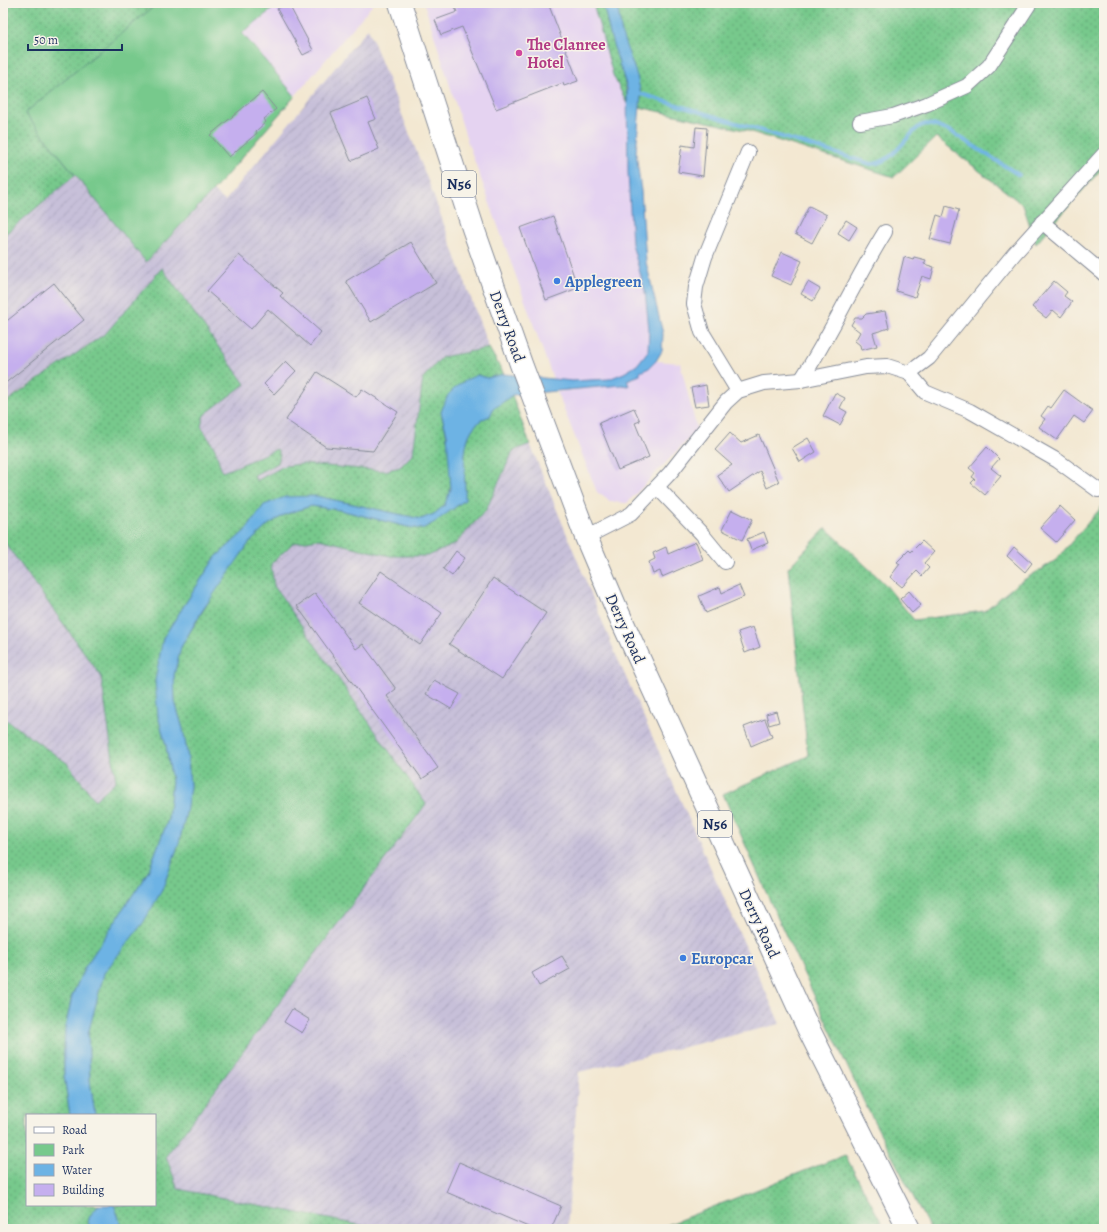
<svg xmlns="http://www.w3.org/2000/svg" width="1107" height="1232" font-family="Alegreya,serif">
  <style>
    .built { fill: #e5d3f1 }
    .industrial { fill: url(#industrial-furrows) }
    .green { fill: url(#green-dots); stroke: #497c75 }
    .pitch { fill: #77c98c; stroke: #497c75 }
    .water { fill: #6db3e4; stroke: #4471a1 }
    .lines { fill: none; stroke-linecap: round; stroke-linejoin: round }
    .stream { stroke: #6db3e4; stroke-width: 4 }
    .building { fill: #c5afee }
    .minor-casing { stroke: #878c98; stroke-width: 16 }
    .primary-casing { stroke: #878c98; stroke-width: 24 }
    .minor { stroke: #fff; stroke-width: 14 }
    .primary { stroke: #fff; stroke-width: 22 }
    .hotel-dot { fill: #d1479c; stroke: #f7f3e8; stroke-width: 1.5 }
    .shop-dot { fill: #3f7fe0; stroke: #f7f3e8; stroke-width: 1.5 }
    .labels { text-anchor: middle; stroke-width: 3; stroke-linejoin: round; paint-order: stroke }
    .shield { fill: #f7f3e8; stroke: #5d6a87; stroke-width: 1 }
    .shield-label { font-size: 15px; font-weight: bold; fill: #1b2f5e }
    .hotel-label { font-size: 16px; font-weight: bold; fill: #b23c85; stroke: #f7f3e8; text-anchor: start }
    .shop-label { font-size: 16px; font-weight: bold; fill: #366cbe; stroke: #f7f3e8; text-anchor: start }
    .street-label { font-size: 16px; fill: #1b2f5e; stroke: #f7f3e8 }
  </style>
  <defs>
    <pattern id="industrial-furrows" width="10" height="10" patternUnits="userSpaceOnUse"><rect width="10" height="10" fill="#c7c0d9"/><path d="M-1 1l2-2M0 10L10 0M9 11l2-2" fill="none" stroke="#aaa5bd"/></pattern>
    <pattern id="green-dots" width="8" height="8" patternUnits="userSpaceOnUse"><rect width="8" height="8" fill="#77c98c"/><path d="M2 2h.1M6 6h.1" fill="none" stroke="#61a476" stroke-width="1.8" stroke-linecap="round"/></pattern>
  </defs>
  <rect width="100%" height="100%" fill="#f7f3e8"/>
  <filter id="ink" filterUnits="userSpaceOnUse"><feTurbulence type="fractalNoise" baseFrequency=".025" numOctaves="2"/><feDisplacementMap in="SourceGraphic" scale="8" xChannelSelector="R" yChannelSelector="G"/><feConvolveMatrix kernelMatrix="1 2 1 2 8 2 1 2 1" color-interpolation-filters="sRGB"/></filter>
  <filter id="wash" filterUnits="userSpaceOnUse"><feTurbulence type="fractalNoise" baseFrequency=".012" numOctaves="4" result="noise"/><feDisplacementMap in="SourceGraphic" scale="16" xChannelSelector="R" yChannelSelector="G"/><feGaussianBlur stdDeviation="0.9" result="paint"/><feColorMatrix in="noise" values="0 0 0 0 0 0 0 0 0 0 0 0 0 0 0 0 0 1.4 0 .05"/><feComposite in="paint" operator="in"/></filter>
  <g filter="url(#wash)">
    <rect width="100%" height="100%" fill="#f3e8d2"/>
    <!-- built -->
    <g class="built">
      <polygon points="280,3 374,3 295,96 242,33"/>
      <polygon points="424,3 593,3 613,75 627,104 628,172 632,244 645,291 649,329 648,351 637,365 624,373 609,379 572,381 553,379 467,140"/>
      <polygon points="656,361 680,363 697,430 627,503 611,502 597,492 557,392 622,385 628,386 627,381 640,375 639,372 649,368"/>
    </g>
    <!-- industrial -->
    <g class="industrial">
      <polygon points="368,28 430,186 489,348 442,357 413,454 400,467 385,471 303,464 284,466 256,481 254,475 253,459 241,467 222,472 215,449 201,426 204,415 244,384 162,269 106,333 3,403 3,236 75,175 146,262 213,191 225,201"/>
      <polygon points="530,444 616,655 780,1024 579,1072 567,1229 379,1229 178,1189 166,1156 426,804 274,586 271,564 293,543 319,539 390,556 428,556 455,544 486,510 513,451"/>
      <polygon points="3,540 101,676 116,781 95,800 67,763 6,720 3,721"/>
    </g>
    <!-- green -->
    <g class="green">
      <polygon points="3,3 158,3 25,113 75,175 3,236"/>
      <path d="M593,3H603C606,15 608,28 612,40C619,62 627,81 627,104L613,75Z"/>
      <path d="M617,3H1104V166L1036,244L1023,205L936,137L894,177L748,131L639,107C642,80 628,59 621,34C619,24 618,13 617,3Z"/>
      <path d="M162,268L245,384L204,415L201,426L215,449L222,472C242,466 258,456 277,449L280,455L278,463L254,475L256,481L284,466L303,464L385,471L400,467L413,454L423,378L442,357L489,348L504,374L487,378L477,375L441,412C447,434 459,488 443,507C437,514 429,516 421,519L316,496L264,505L247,529L215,558L163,638L158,716L166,745L172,782L168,820L148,872L85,967L72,996L65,1030L64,1050V1075L70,1115H27V1205H99L90,1216L88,1222L91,1229H3V721L6,720L67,763L95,800L116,781L101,676L3,540V404L106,333Z"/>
      <path d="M512,395L530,444L513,451L486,510L455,544L428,556H390L319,539L293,543L271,564L274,586L426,804L166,1156L178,1189L379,1229H123L114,1205H155V1115H95L90,1081L88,1034L104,972L162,890L179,843L186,813L190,786L188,758L183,729L175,702L174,675L181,647L223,578L249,543L269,524L286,514L311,506L340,510L408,527L422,529L464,500C466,471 456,427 490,416L494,407Z"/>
      <polygon points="1104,504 1104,1229 930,1229 864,1102 773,908 723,794 808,756 788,568 826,528 885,584 914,620 984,611 1017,584 1056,560"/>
      <polygon points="845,1155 885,1229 657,1229"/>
    </g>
    <!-- pitch -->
    <polygon class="pitch" points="158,3 280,3 242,33 295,96 213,191 146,262 25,113"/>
    <!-- water -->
    <g class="water">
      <path d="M603,3H617L622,35L637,76L641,94L636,152L641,191L646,262L663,334L662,351L656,361L649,368L640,372V375L627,380L629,386L622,385L512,395L498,406L494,407L490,416C456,427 466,472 465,500L435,522L422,529L408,527L340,510L311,506L286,514L269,524L249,543L202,611L181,647L174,675L175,702L183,729L188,758L190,786L186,813L179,843L162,890L143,923L104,973L88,1034L90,1081L95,1115H70L64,1075V1050L65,1030L72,996L85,967L148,872L168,820L172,782L166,745L158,716L155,681L163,638L215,558L247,529L264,505L285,497L316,496L421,519L434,514L444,506L451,489L447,434L441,412L448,395L456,387L466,380L477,375L487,378L504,374L572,381L609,379L624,373L637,365L648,351L649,329L645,291L632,244L628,172L627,88L611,38Z"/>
      <polygon points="99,1205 114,1205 123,1229 91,1229 88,1222 90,1216"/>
    </g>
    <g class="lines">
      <!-- stream -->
      <path class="stream" d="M641,94L871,164C892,164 904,138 920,126L926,124L933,125L950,131L1019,175"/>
    </g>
    <g id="blocks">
      <!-- building -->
      <g class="building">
        <polygon points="288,3 313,50 303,55 277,9"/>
        <polygon points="460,3 548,3 578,81 564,86 563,83 496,109 462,27 441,35 435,20 457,12 454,5"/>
        <polygon points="262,92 276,109 264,119 266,122 256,131 257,133 229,157 210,135"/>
        <polygon points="367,98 376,119 368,122 379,149 351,161 331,113"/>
        <polygon points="696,127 707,128 703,176 678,172 682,145 694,147"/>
        <polygon points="809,206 827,215 812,243 795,234"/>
        <polygon points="946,206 959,210 950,244 930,239 937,215 943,217"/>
        <polygon points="553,216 578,288 546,300 520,228"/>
        <polygon points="846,220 857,227 849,240 838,233"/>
        <polygon points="411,242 436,283 371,322 346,281"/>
        <polygon points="782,252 802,261 791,285 771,276"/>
        <polygon points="239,255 283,293 280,296 321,332 310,346 268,309 251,329 207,291"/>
        <polygon points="904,257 913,260 914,257 926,260 924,264 934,267 931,279 922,276 915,297 896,291"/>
        <polygon points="1054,281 1067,292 1064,296 1072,302 1061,317 1053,310 1046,318 1032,307"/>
        <polygon points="808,282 820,289 813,301 801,294"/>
        <polygon points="54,283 84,320 3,385 3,324"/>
        <polygon points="885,311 889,328 873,333 877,346 861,350 860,345 855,341 860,332 851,325 855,318 862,318 866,314"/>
        <polygon points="286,361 296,371 274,394 264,384"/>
        <polygon points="317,372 356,397 362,389 398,412 373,451 326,447 286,420"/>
        <polygon points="706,385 709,405 695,407 691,388"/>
        <polygon points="1064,390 1093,411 1084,423 1074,416 1057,440 1039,427 1045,419 1041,416 1048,406 1051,408"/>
        <polygon points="835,393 845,398 840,408 847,412 840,425 823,416"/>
        <polygon points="634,408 640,421 635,423 649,457 618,470 599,423"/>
        <polygon points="730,433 741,443 759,435 779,482 767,488 760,471 729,492 717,475 732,465 715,450"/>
        <polygon points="808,438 816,452 800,462 792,448"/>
        <polygon points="987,447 999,459 991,468 1001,476 985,495 971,483 975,479 972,477 975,473 969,468"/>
        <polygon points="1060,506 1075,520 1056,542 1040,528"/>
        <polygon points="732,510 752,520 742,540 722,530"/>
        <polygon points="764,532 768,543 751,550 747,539"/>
        <polygon points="922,541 934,552 924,563 929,568 922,576 917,571 902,587 890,577 900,564 897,562 909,550 911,552"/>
        <polygon points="696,542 703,559 662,577 660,571 653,574 649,562 655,559 653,553 666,547 668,554"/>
        <polygon points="1014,547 1032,563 1025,572 1007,556"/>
        <polygon points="456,551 465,558 452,576 443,569"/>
        <polygon points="381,571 442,613 420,645 359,603"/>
        <polygon points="493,578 546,613 502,679 449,644"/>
        <polygon points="739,585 744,597 706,613 699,596 720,587 722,593"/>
        <polygon points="909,591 921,605 912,613 900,599"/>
        <polygon points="315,593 356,649 363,644 396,689 387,696 438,768 422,779 297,606"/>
        <polygon points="753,627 760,647 745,653 738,632"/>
        <polygon points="434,680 460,694 451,709 426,694"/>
        <polygon points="776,711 779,722 769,725 766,714"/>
        <polygon points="765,719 772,737 751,746 744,727"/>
        <polygon points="562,956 570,969 539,986 532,973"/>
        <polygon points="292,1009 310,1020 302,1033 284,1022"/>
        <polygon points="459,1162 561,1206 551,1229 533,1229 446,1192"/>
      </g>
    </g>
  </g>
  <g filter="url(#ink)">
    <use href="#blocks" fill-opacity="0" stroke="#878c98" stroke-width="1"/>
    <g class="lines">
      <defs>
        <g id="minor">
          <polyline points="860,122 893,116 927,104 967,86 989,66 1030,3"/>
          <polyline points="1042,222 1104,274"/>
          <polyline points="909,373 925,392 970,411 1058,461 1098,490"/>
          <path d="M801,380C832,333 855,280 885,232"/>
          <polyline points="738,391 702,332 694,304 696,287 705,257 748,152"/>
          <polyline points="657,487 702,534 725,562"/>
          <polyline points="586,537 631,514 670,473 726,402 738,391 764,383 801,380 866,367 887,366 909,373 929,358 1014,254 1104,154"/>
        </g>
        <polyline id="primary" points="400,3 473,228 521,364 586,537 617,610 808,1028 909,1229"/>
      </defs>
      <!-- minor casing -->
      <use href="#minor" class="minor-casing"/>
      <!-- primary casing -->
      <use href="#primary" class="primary-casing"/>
      <!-- minor -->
      <use href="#minor" class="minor"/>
      <!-- primary -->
      <use href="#primary" class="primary"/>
    </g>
  </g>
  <!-- markers -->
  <circle class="hotel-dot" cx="519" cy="53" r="4"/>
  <g class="shop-dot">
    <circle cx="557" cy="281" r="4"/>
    <circle cx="683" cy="958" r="4"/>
  </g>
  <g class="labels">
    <!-- shield labels -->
    <g class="shield">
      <rect x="442" y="171" width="34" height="26" rx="3"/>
      <rect x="698" y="811" width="34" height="26" rx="3"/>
    </g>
    <g class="shield-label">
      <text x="459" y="189">N56</text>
      <text x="715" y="829">N56</text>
    </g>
    <!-- hotel labels -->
    <g class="hotel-label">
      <text x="527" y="50">The Clanree<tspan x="527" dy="18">Hotel</tspan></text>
    </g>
    <!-- shop labels -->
    <g class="shop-label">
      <text x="565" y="287">Applegreen</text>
      <text x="691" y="964">Europcar</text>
    </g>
    <!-- street labels -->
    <g class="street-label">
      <text transform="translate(508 326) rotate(70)" y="6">Derry Road</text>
      <text transform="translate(626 628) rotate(66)" y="6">Derry Road</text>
      <text transform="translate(760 923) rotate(65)" y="6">Derry Road</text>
    </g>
  </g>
  <!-- margin -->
  <rect width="1107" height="1232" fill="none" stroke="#f7f3e8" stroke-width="16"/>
  <!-- legend -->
  <rect x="26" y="1114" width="130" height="92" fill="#f7f3e8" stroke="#9fa5b1"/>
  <rect x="34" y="1127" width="20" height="6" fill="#ffffff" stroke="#9fa5b1"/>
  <text x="62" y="1134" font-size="12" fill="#1b2f5e">Road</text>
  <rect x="34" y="1144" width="20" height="12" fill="#77c98c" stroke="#9fa5b1"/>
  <text x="62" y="1154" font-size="12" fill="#1b2f5e">Park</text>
  <rect x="34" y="1164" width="20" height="12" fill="#6db3e4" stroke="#9fa5b1"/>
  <text x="62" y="1174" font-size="12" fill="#1b2f5e">Water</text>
  <rect x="34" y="1184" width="20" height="12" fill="#c5afee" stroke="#9fa5b1"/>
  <text x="62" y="1194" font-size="12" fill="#1b2f5e">Building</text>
  <!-- scale -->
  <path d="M28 44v6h94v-6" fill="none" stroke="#1b2f5e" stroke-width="2"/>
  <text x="34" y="44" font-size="12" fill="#1b2f5e" stroke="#f7f3e8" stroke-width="3" paint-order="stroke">50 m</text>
</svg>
